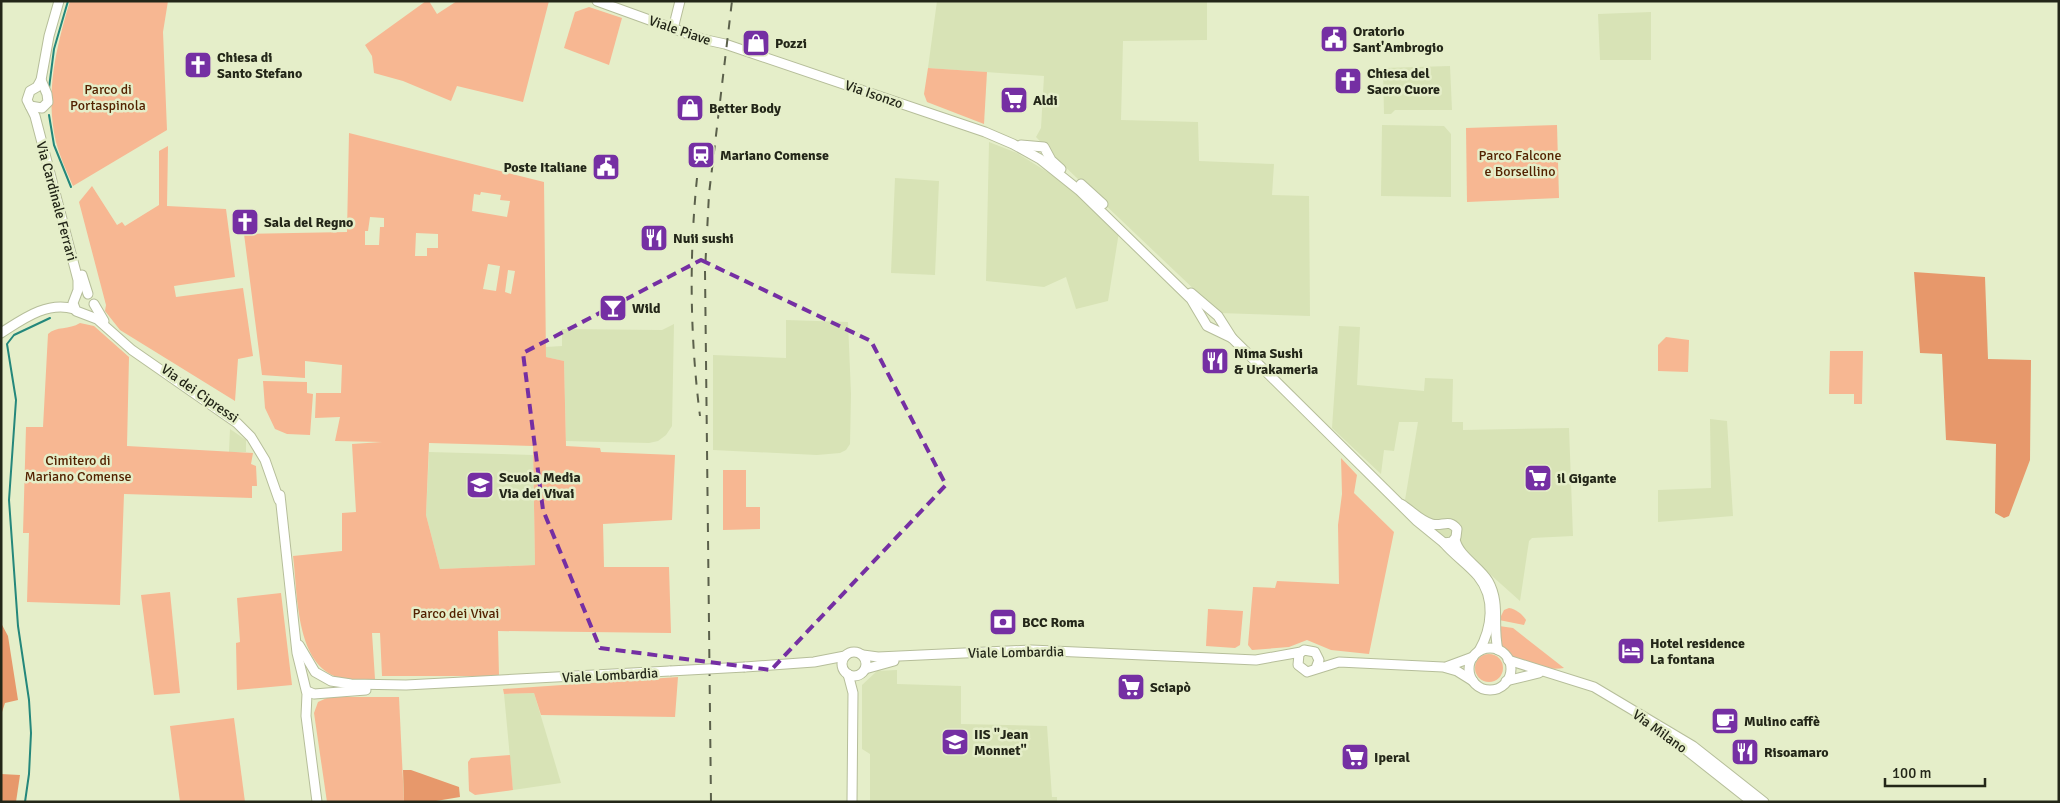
<svg xmlns="http://www.w3.org/2000/svg" width="2060" height="803" font-family="Signika,sans-serif">
  <style>
    .built { fill: #d8e3b6 }
    .green { fill: #f7b792; fill-rule: evenodd }
    .forest { fill: #e7986b }
    .lines { fill: none; stroke-linecap: round; stroke-linejoin: round }
    .stream { stroke: #24877b; stroke-width: 2 }
    .secondary-casing { stroke: #b6be9a; stroke-width: 11 }
    .secondary { stroke: #fff; stroke-width: 9 }
    .rail { stroke: #5b604b; stroke-width: 2; stroke-dasharray: 9 9; stroke-linecap: butt }
    .secondary-bridge-casing { stroke: #b6be9a; stroke-width: 11; stroke-linecap: butt }
    .secondary-bridge { stroke: #fff; stroke-width: 9 }
    .marked { fill: none; stroke: #752fa3; stroke-width: 4; stroke-dasharray: 10 6; stroke-linejoin: round }
    .labels { text-anchor: middle; stroke-width: 5; stroke-linejoin: round; paint-order: stroke }
    .street-label { font-size: 14px; fill: #232618; stroke: #e5eec9 }
    .poi-label { font-size: 14px; font-weight: bold; fill: #232618; stroke: #e5eec9; text-anchor: start }
    .park-label { font-size: 14px; fill: #532200; stroke: #e5eec9 }
  </style>
  <rect width="100%" height="100%" fill="#e5eec9"/>
  <!-- built -->
  <g class="built">
    <polygon points="937,1 1207,1 1207,40 1123,41 1121,120 1198,122 1199,161 1274,164 1272,195 1309,196 1310,316 1219,313 1059,161 1036,137 1041,128 1044,76 928,68"/>
    <polygon points="1651,12 1651,60 1600,60 1598,14"/>
    <polygon points="1450,66 1452,110 1395,110 1391,114 1384,114 1383,68"/>
    <polygon points="1382,125 1444,126 1451,134 1451,197 1381,196"/>
    <polygon points="989,142 1017,153 1049,173 1087,202 1119,232 1108,301 1076,309 1066,277 1044,287 986,281"/>
    <polygon points="895,178 939,181 935,275 891,273"/>
    <polygon points="786,320 848,322 851,394 850,444 846,450 840,453 817,455 713,450 713,355 786,358"/>
    <polygon points="674,324 672,426 666,435 658,441 649,443 566,441 564,361 546,357 546,347 562,346 562,329 662,330"/>
    <polygon points="1339,326 1360,327 1357,385 1424,391 1425,378 1453,379 1452,422 1463,422 1463,430 1569,428 1573,536 1532,538 1529,541 1520,601 1473,559 1465,568 1403,512 1418,422 1399,422 1394,451 1384,450 1381,474 1332,428"/>
    <polygon points="1710,419 1727,421 1733,516 1658,522 1658,490 1711,488"/>
    <polygon points="230,429 246,440 246,452 229,452"/>
    <polygon points="429,452 533,455 535,565 440,569 426,515"/>
    <polygon points="897,670 897,684 961,686 961,724 1047,726 1052,797 1057,797 1057,802 870,802 870,754 862,749 862,685 877,671"/>
    <polygon points="534,693 561,783 513,790 504,694"/>
  </g>
  <!-- green -->
  <g class="green">
    <path d="M70,1H168L163,32L167,130L73,186C67,172 60,157 56,142C45,93 56,48 70,1Z"/>
    <polygon points="426,1 429,1 437,14 457,1 549,1 523,102 457,86 451,101 403,81 374,73 372,56 365,45"/>
    <polygon points="589,7 622,18 609,65 564,48 575,12"/>
    <polygon points="928,68 987,72 984,124 927,102 924,94"/>
    <polygon points="1557,125 1559,198 1467,202 1466,128"/>
    <path d="M349,133L544,182L546,357L564,361L566,446L600,448L601,452L675,455L672,520L603,524L604,567H669L671,633L498,631L499,676H382L380,633H372L375,679C363,679 351,681 340,678C295,666 298,594 293,556L342,551V513L356,512L352,444L382,442L335,441L340,417L315,418L316,393H341L342,365L305,361V378L262,375L244,234L347,232ZM481,192L501,195L500,200L510,201L507,217L472,211L474,194L480,195ZM370,217L384,218V227H380L379,245H365V231H368ZM416,233L438,234V248H427V256H415ZM488,264L500,266L496,291L483,289ZM508,270L515,271L511,294L505,292ZM429,443L533,446L535,565L440,569L426,515Z"/>
    <polygon points="168,146 167,206 226,209 235,277 174,286 176,297 243,288 253,356 238,359 235,401 120,330 105,311 106,305 79,202 92,186 117,225 122,222 125,226 159,205 159,151"/>
    <path d="M80,323L94,326L129,357L127,446L253,453L251,464L256,466L257,486H252V498L124,494L120,605L27,602L29,533H23L26,427H43L48,334C56,326 69,330 80,323Z"/>
    <polygon points="1666,337 1689,340 1688,372 1658,371 1658,345"/>
    <polygon points="1830,351 1863,351 1862,404 1854,404 1854,394 1829,394"/>
    <polygon points="263,381 307,382 307,393 313,394 310,435 287,434 275,429 265,408"/>
    <polygon points="1341,458 1357,475 1354,493 1394,532 1369,654 1331,650 1307,640 1289,647 1252,650 1248,645 1253,587 1275,588 1277,581 1339,584 1338,525 1342,494"/>
    <polygon points="723,470 746,470 746,507 760,507 760,529 723,530"/>
    <polygon points="170,592 180,693 154,695 141,595"/>
    <polygon points="281,593 292,685 237,690 236,643 240,642 237,598"/>
    <path d="M1509,608C1516,609 1522,614 1526,620L1524,625L1499,620L1504,610Z"/>
    <polygon points="1208,609 1243,611 1240,645 1235,648 1206,646"/>
    <path d="M1499,626L1513,628L1564,668C1545,671 1510,664 1501,645C1498,639 1499,632 1499,626Z"/>
    <circle cx="1489" cy="668" r="14"/>
    <polygon points="678,677 675,717 541,715 534,693 504,694 503,689"/>
    <polygon points="329,697 399,697 404,802 327,802 314,713 318,702"/>
    <polygon points="234,718 245,802 180,802 170,726"/>
    <polygon points="510,755 513,790 475,795 469,791 468,762 471,758"/>
  </g>
  <!-- forest -->
  <g class="forest">
    <polygon points="1914,272 1985,277 1988,359 2031,360 2030,460 2009,516 2004,518 1995,513 1996,444 1946,440 1942,354 1920,353"/>
    <polygon points="1,623 8,636 18,700 5,703 1,715"/>
    <polygon points="403,770 411,770 459,787 460,797 430,802 404,802"/>
    <polygon points="1,774 20,775 16,802 1,802"/>
  </g>
  <g class="lines">
    <!-- stream -->
    <g class="stream">
      <polyline points="49,88 54,49 68,1"/>
      <polyline points="49,115 54,145 71,187"/>
      <polyline points="25,802 29,774 31,733 29,700 18,626 9,500 16,400 7,344 14,335 50,318"/>
    </g>
    <defs>
      <g id="secondary">
        <polyline points="59,1 49,36 41,80 37,87 30,91 27,100 35,116 78,280 78,290 73,303 76,311 97,319 132,350 237,423 251,437 265,460 279,500"/>
        <polyline points="597,1 702,39 725,44 985,132 1013,144 1040,159 1080,191 1191,299 1207,326 1232,338"/>
        <polyline points="673,29 680,1"/>
        <polyline points="30,106 42,108 48,102 47,94 41,80"/>
        <polyline points="1021,145 1044,147 1051,160 1061,169"/>
        <polyline points="1081,184 1103,204"/>
        <polyline points="82,275 88,294"/>
        <path d="M1191,293L1218,316L1232,338L1417,521L1444,543L1452,542L1456,537L1457,529C1449,518 1442,527 1432,524C1420,521 1411,510 1401,504"/>
        <polyline points="94,304 104,321"/>
        <path d="M1,333C23,319 47,301 74,309"/>
        <polyline points="280,495 297,653 307,694 306,716 317,802"/>
        <path d="M1455,539C1458,556 1479,566 1488,581C1501,604 1492,626 1498,650"/>
        <path d="M1444,543C1454,555 1468,564 1478,576C1496,598 1492,628 1479,651"/>
        <polyline points="299,645 315,672 331,681 351,684 406,685 670,671"/>
        <circle cx="1490" cy="669" r="21"/>
        <circle cx="854" cy="664" r="12"/>
        <polyline points="863,655 878,657 1031,650 1256,660 1301,652"/>
        <polyline points="1508,660 1594,687 1693,746 1764,802"/>
        <polyline points="745,667 814,662 845,656"/>
        <polyline points="1446,667 1473,657"/>
        <polyline points="1316,668 1319,660 1315,652 1304,650 1299,654 1298,665 1307,672 1339,662 1443,667 1457,671 1473,681"/>
        <polyline points="865,669 894,661"/>
        <polyline points="848,674 853,693 852,802"/>
        <polyline points="1506,681 1539,673"/>
        <polyline points="307,691 314,694 366,690"/>
        <polyline points="1671,738 1752,802"/>
      </g>
    </defs>
    <!-- secondary casing -->
    <use href="#secondary" class="secondary-casing"/>
    <!-- secondary -->
    <use href="#secondary" class="secondary"/>
    <!-- rail -->
    <g class="rail">
      <path d="M697,178C689,257 690,337 700,416"/>
      <polyline points="711,802 705,271 709,194 732,1"/>
    </g>
    <defs>
      <polyline id="secondary-bridge" points="670,671 745,667"/>
    </defs>
    <!-- secondary-bridge casing -->
    <use href="#secondary-bridge" class="secondary-bridge-casing"/>
    <!-- secondary-bridge -->
    <use href="#secondary-bridge" class="secondary-bridge"/>
  </g>
  <!-- marked area -->
  <path class="marked" d="M701,260L871,341L946,485L771,670L600,648L543,510L523,353Z"/>
  <!-- icons -->
  <defs>
    <symbol id="civic-square" viewBox="-11 -11 22 22"><rect x="-9" y="-9" width="18" height="18" rx="4" fill="#752fa3" stroke="#e5eec9"/><path d="M-.6-6.5H3V-4.5H.6V-3L4-1V1h2V6H-6V1h2V-1L-.6-3ZM-1.2 2.5V6h2.4V2.5Z" fill="#fff"/></symbol>
    <symbol id="shop-square" viewBox="-11 -11 22 22"><rect x="-9" y="-9" width="18" height="18" rx="4" fill="#752fa3" stroke="#e5eec9"/><path d="M-5-2.5h2.3a2.7 3.5 0 0 1 5.4 0H5L5.5 6h-11ZM-1.5-2.5h3a1.5 2.3 0 0 0-3 0Z" fill="#fff"/></symbol>
    <symbol id="church-square" viewBox="-11 -11 22 22"><rect x="-9" y="-9" width="18" height="18" rx="4" fill="#752fa3" stroke="#e5eec9"/><path d="M-1.2-6h2.4v3.5h3.3v2.4h-3.3V6h-2.4V-.1h-3.3v-2.4h3.3Z" fill="#fff"/></symbol>
    <symbol id="supermarket-square" viewBox="-11 -11 22 22"><rect x="-9" y="-9" width="18" height="18" rx="4" fill="#752fa3" stroke="#e5eec9"/><path d="M-6-5.5h2.5l.6 2H6L4.5 2H-2.5L-4.4-4H-6ZM-1.5 3.2a1.3 1.3 0 1 0 .1 0ZM3 3.2a1.3 1.3 0 1 0 .1 0Z" fill="#fff"/></symbol>
    <symbol id="station-square" viewBox="-11 -11 22 22"><rect x="-9" y="-9" width="18" height="18" rx="4" fill="#752fa3" stroke="#e5eec9"/><path d="M-3-6H3Q5-6 5-4V2Q5 4 3 4L4.5 6H3L1.5 4h-3L-3 6H-4.5L-3 4Q-5 4-5 2V-4Q-5-6-3-6ZM-3.5-4v3h7v-3ZM-3.5 1v1.5H-2V1ZM2 1v1.5H3.5V1Z" fill="#fff"/></symbol>
    <symbol id="restaurant-square" viewBox="-11 -11 22 22"><rect x="-9" y="-9" width="18" height="18" rx="4" fill="#752fa3" stroke="#e5eec9"/><path d="M-5-6h1v4h1v-4h1v4h1v-4h1v5L-1.5 .5V6h-2V.5L-5-1ZM5-6V6H3V1.5H1.5Q1.5-4 5-6Z" fill="#fff"/></symbol>
    <symbol id="bar-square" viewBox="-11 -11 22 22"><rect x="-9" y="-9" width="18" height="18" rx="4" fill="#752fa3" stroke="#e5eec9"/><path d="M-6-5H6L.8 .8V4.5H3.5V6h-7V4.5H-.8V.8Z" fill="#fff"/></symbol>
    <symbol id="school-square" viewBox="-11 -11 22 22"><rect x="-9" y="-9" width="18" height="18" rx="4" fill="#752fa3" stroke="#e5eec9"/><path d="M0-5L7-2L0 1L-7-2ZM-4 1L0 2.5L4 1V4Q0 6-4 4Z" fill="#fff"/></symbol>
    <symbol id="bank-square" viewBox="-11 -11 22 22"><rect x="-9" y="-9" width="18" height="18" rx="4" fill="#752fa3" stroke="#e5eec9"/><path d="M-6-4H6V4H-6ZM0-2.3a2.3 2.3 0 1 0 0 4.6a2.3 2.3 0 1 0 0-4.6Z" fill="#fff"/></symbol>
    <symbol id="hotel-square" viewBox="-11 -11 22 22"><rect x="-9" y="-9" width="18" height="18" rx="4" fill="#752fa3" stroke="#e5eec9"/><path d="M-6-4.5h1.5V1H6V5H4.5V3h-9V5H-6ZM-4 0a1.8 1.8 0 1 1 3.6 0ZM.5 0V-2.5h3Q6-2.5 6 0Z" fill="#fff"/></symbol>
    <symbol id="cafe-square" viewBox="-11 -11 22 22"><rect x="-9" y="-9" width="18" height="18" rx="4" fill="#752fa3" stroke="#e5eec9"/><path d="M-5.5-4.5H6V0H3Q3 3.5 0 3.5H-2.5Q-5.5 3.5-5.5 0ZM3-3.2v2h1.7v-2ZM-6 4.5H4V6H-6Z" fill="#fff"/></symbol>
  </defs>
  <g fill-rule="evenodd">
    <use href="#civic-square" x="1318" y="23" width="32" height="32"/>
    <use href="#shop-square" x="740" y="27" width="32" height="32"/>
    <use href="#church-square" x="182" y="49" width="32" height="32"/>
    <use href="#church-square" x="1332" y="65" width="32" height="32"/>
    <use href="#supermarket-square" x="998" y="84" width="32" height="32"/>
    <use href="#shop-square" x="674" y="92" width="32" height="32"/>
    <use href="#station-square" x="685" y="139" width="32" height="32"/>
    <use href="#civic-square" x="590" y="151" width="32" height="32"/>
    <use href="#church-square" x="229" y="206" width="32" height="32"/>
    <use href="#restaurant-square" x="638" y="222" width="32" height="32"/>
    <use href="#bar-square" x="597" y="292" width="32" height="32"/>
    <use href="#restaurant-square" x="1199" y="345" width="32" height="32"/>
    <use href="#supermarket-square" x="1522" y="462" width="32" height="32"/>
    <use href="#school-square" x="464" y="469" width="32" height="32"/>
    <use href="#bank-square" x="987" y="606" width="32" height="32"/>
    <use href="#hotel-square" x="1615" y="635" width="32" height="32"/>
    <use href="#supermarket-square" x="1115" y="671" width="32" height="32"/>
    <use href="#cafe-square" x="1709" y="705" width="32" height="32"/>
    <use href="#school-square" x="939" y="726" width="32" height="32"/>
    <use href="#restaurant-square" x="1729" y="736" width="32" height="32"/>
    <use href="#supermarket-square" x="1339" y="741" width="32" height="32"/>
  </g>
  <g class="labels">
    <!-- street labels -->
    <g class="street-label">
      <text transform="translate(680 30) rotate(19)" y="5">Viale Piave</text>
      <text transform="translate(874 94) rotate(19)" y="5">Via Isonzo</text>
      <text transform="translate(57 201) rotate(75)" y="5">Via Cardinale Ferrari</text>
      <text transform="translate(200 393) rotate(35)" y="5">Via dei Cipressi</text>
      <text transform="translate(1016 652) rotate(-1)" y="5">Viale Lombardia</text>
      <text transform="translate(610 675) rotate(-3)" y="5">Viale Lombardia</text>
      <text transform="translate(1660 731) rotate(36)" y="5">Via Milano</text>
    </g>
    <!-- poi labels -->
    <g class="poi-label">
      <text x="1353" y="36">Oratorio<tspan x="1353" dy="16">Sant'Ambrogio</tspan></text>
      <text x="775" y="48">Pozzi</text>
      <text x="217" y="62">Chiesa di<tspan x="217" dy="16">Santo Stefano</tspan></text>
      <text x="1367" y="78">Chiesa del<tspan x="1367" dy="16">Sacro Cuore</tspan></text>
      <text x="1033" y="105">Aldi</text>
      <text x="709" y="113">Better Body</text>
      <text x="720" y="160">Mariano Comense</text>
      <text x="587" y="172" text-anchor="end">Poste Italiane</text>
      <text x="264" y="227">Sala del Regno</text>
      <text x="673" y="243">Nuii sushi</text>
      <text x="632" y="313">Wild</text>
      <text x="1234" y="358">Nima Sushi<tspan x="1234" dy="16">&amp; Urakameria</tspan></text>
      <text x="499" y="482">Scuola Media<tspan x="499" dy="16">Via dei Vivai</tspan></text>
      <text x="1557" y="483">il Gigante</text>
      <text x="1022" y="627">BCC Roma</text>
      <text x="1650" y="648">Hotel residence<tspan x="1650" dy="16">La fontana</tspan></text>
      <text x="1150" y="692">Sciapò</text>
      <text x="1744" y="726">Mulino caffè</text>
      <text x="974" y="739">IIS "Jean<tspan x="974" dy="16">Monnet"</tspan></text>
      <text x="1764" y="757">Risoamaro</text>
      <text x="1374" y="762">Iperal</text>
    </g>
    <!-- park labels -->
    <g class="park-label">
      <text x="108" y="94">Parco di<tspan x="108" dy="16">Portaspinola</tspan></text>
      <text x="1520" y="160">Parco Falcone<tspan x="1520" dy="16">e Borsellino</tspan></text>
      <text x="78" y="465">Cimitero di<tspan x="78" dy="16">Mariano Comense</tspan></text>
      <text x="456" y="618">Parco dei Vivai</text>
    </g>
  </g>
  <!-- border -->
  <rect width="2060" height="803" fill="none" stroke="#232618" stroke-width="5"/>
  <!-- scale -->
  <path d="M1885 778v8h100v-8" fill="none" stroke="#232618" stroke-width="2.5"/>
  <text x="1892" y="778" font-size="15" fill="#232618" stroke="#e5eec9" stroke-width="4" paint-order="stroke">100 m</text>
</svg>
